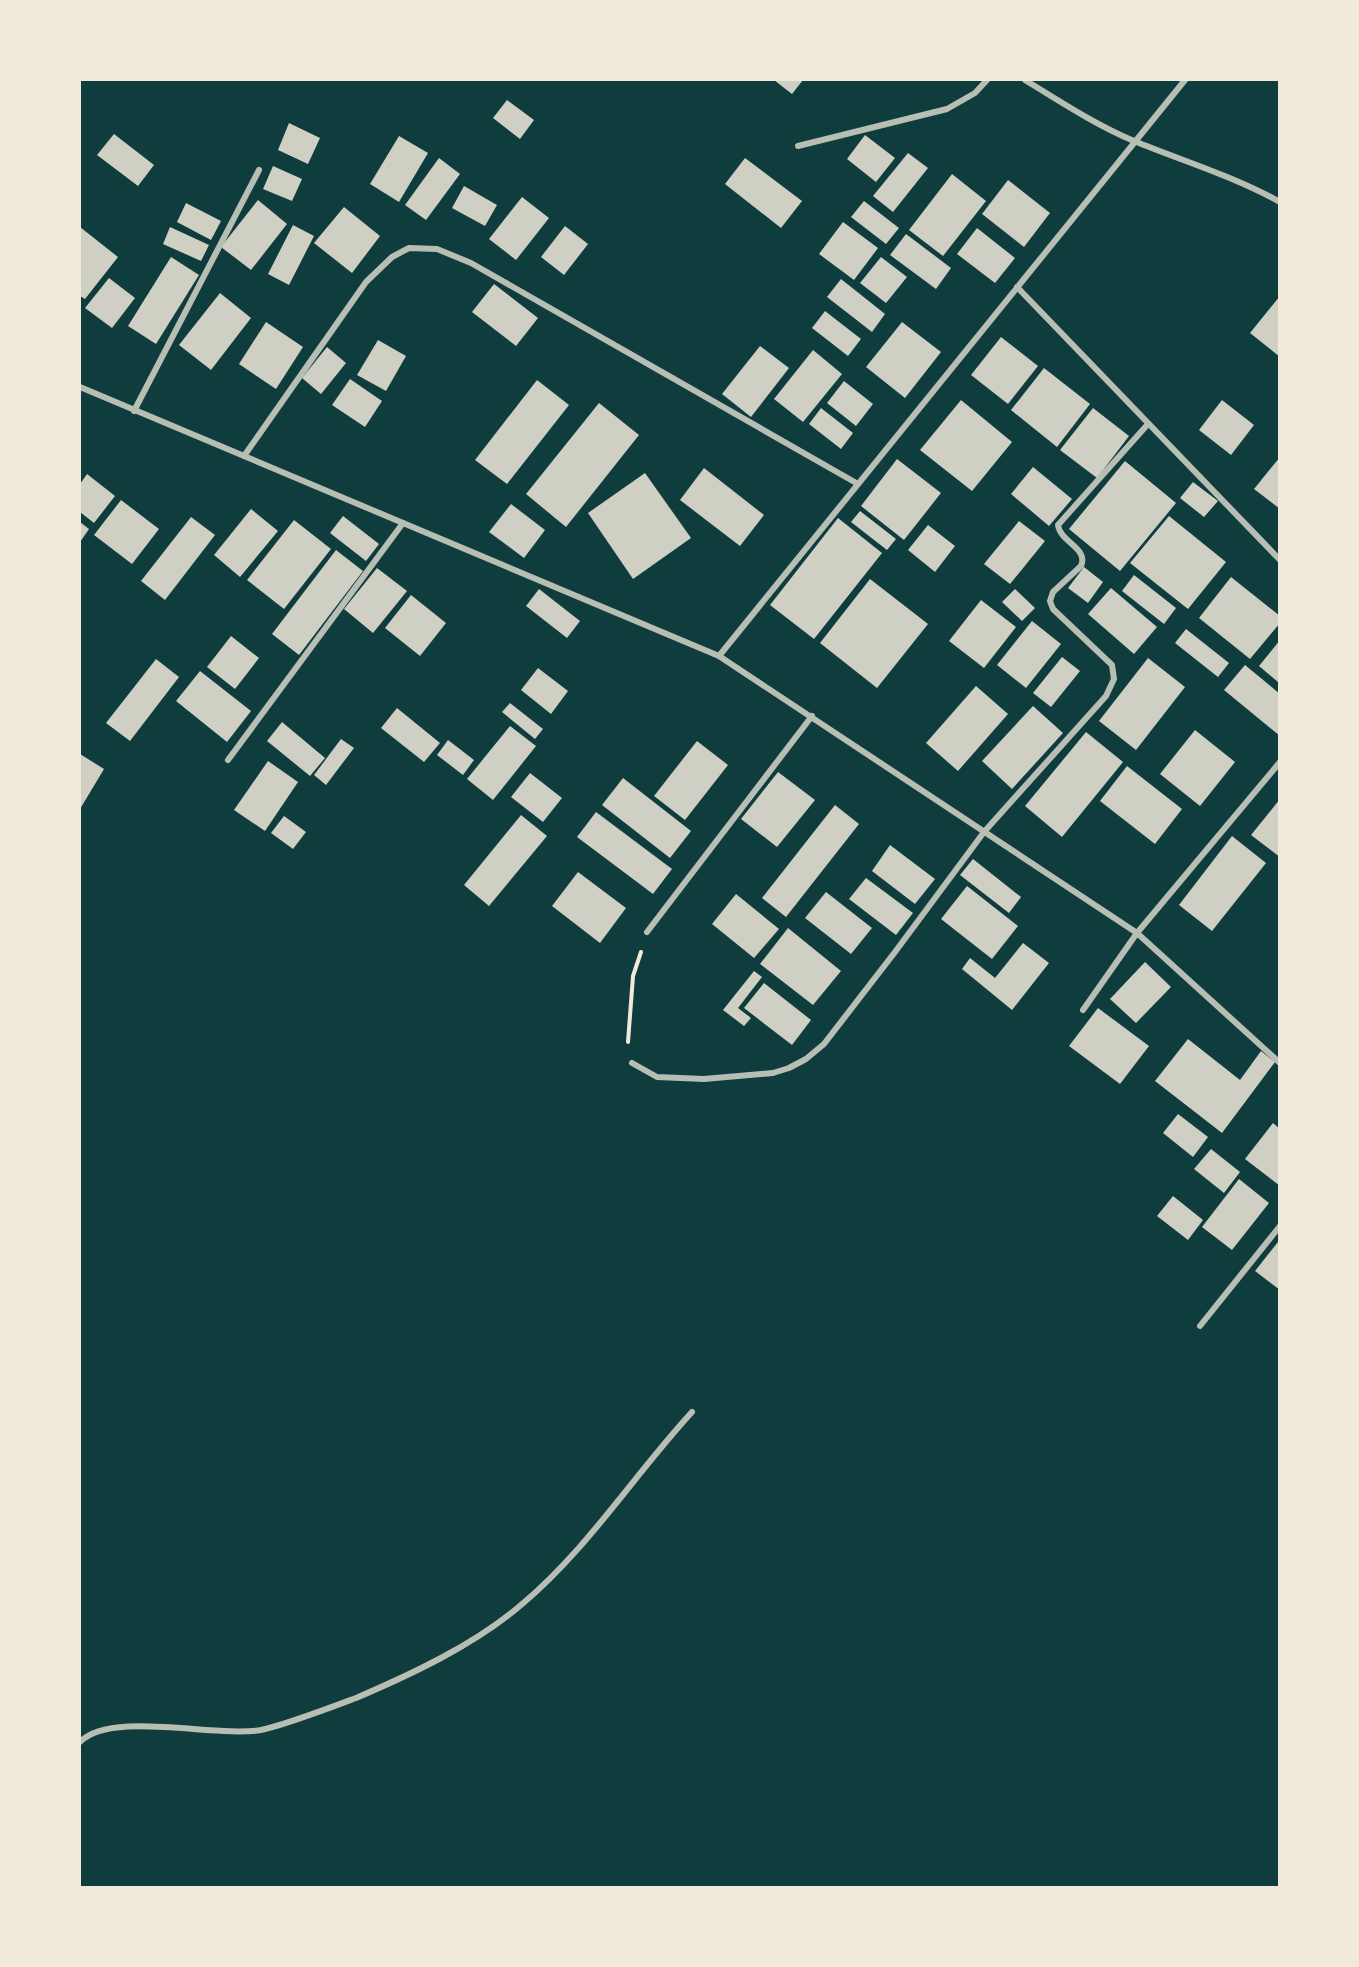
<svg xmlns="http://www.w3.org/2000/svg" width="1359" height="1967" font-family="Arial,sans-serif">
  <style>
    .building { fill: #cfcfc3 }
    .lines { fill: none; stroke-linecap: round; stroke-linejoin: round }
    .path { stroke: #f1e9da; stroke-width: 4 }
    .minor { stroke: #b8beb3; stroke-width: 6 }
  </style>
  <rect width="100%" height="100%" fill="#0f3d3e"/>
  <!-- building -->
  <g class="building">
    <polygon points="774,80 803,80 792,94"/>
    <polygon points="507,100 534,120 520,139 493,118"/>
    <polygon points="289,123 320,138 308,164 278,150"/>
    <polygon points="114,134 154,165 138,186 97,155"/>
    <polygon points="865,135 895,158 876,182 847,159"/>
    <polygon points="399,136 428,153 399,202 370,184"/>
    <polygon points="908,153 928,168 893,212 873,196"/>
    <polygon points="439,158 460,174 426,220 405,205"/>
    <polygon points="745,158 802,201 781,228 725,184"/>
    <polygon points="273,166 302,179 292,201 263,189"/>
    <polygon points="952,174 986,201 943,256 909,230"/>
    <polygon points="1008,180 1050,213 1024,247 982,214"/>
    <polygon points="464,186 497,205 485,226 452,208"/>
    <polygon points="522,197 549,218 516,260 489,239"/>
    <polygon points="258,200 287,224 251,270 221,247"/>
    <polygon points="864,201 899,228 886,244 851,217"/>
    <polygon points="186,203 221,221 211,240 177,222"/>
    <polygon points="344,207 380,236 352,273 314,243"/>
    <polygon points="843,222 878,248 854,280 819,254"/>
    <polygon points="293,225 314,236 289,285 268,274"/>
    <polygon points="565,226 588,244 564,275 541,257"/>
    <polygon points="80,227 118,257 85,299 80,296"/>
    <polygon points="170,227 209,245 201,261 163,244"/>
    <polygon points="977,228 1015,258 995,283 957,254"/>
    <polygon points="906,234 951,268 936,289 890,255"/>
    <polygon points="171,257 199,275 156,344 128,326"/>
    <polygon points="881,257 907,277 886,303 860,283"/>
    <polygon points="109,278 135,298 112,328 85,308"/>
    <polygon points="841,279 885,314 872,332 827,297"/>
    <polygon points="494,284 538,318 516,346 472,312"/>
    <polygon points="220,293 251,318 211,370 179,345"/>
    <polygon points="1280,296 1280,357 1250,333"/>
    <polygon points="825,311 861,339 848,356 812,328"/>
    <polygon points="266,322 303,347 276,389 239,364"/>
    <polygon points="902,322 941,352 905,398 866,367"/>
    <polygon points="1001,337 1038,366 1008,404 971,375"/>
    <polygon points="378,340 406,356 386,391 357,375"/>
    <polygon points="760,346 789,368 751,417 722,394"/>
    <polygon points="327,347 346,363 321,394 302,378"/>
    <polygon points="813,350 842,374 803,422 774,399"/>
    <polygon points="1044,368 1090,404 1057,447 1011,410"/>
    <polygon points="350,379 382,401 365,427 332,405"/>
    <polygon points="537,380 569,405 507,484 475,460"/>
    <polygon points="844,381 873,404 856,426 827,403"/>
    <polygon points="961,400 1012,442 972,491 920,450"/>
    <polygon points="1222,400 1254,425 1231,455 1199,430"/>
    <polygon points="599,403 639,435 566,527 526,494"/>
    <polygon points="821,408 853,433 841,449 809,424"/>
    <polygon points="1093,408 1129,436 1097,478 1060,450"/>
    <polygon points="1280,457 1280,509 1254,489"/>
    <polygon points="897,459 941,493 904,540 861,506"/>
    <polygon points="1125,461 1176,503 1120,571 1069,529"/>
    <polygon points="1033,467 1072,499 1049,526 1011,494"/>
    <polygon points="704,468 764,515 740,546 680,500"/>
    <polygon points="645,473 691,538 633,579 588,513"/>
    <polygon points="87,474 115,496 94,523 80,512 80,484"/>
    <polygon points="1193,482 1218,501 1204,517 1180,498"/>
    <polygon points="121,500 159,529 132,564 94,535"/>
    <polygon points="511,504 545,530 524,558 489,532"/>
    <polygon points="251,509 278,531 240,577 214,555"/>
    <polygon points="860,511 896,539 887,550 851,522"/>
    <polygon points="343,516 379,544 366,561 330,533"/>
    <polygon points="1169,516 1226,562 1188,609 1130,563"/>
    <polygon points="191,517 215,535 165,600 141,581"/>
    <polygon points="838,518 882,553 814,639 770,605"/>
    <polygon points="294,520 331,549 284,609 247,580"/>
    <polygon points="1019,521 1045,541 1010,584 984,564"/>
    <polygon points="80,522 89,529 80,542"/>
    <polygon points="928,525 955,546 935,572 908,550"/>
    <polygon points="336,550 363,571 299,655 272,634"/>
    <polygon points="1084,567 1103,582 1088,603 1068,588"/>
    <polygon points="377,568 407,591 373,633 344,609"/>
    <polygon points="1134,575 1176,608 1164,624 1122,591"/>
    <polygon points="1231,577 1280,616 1280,623 1250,659 1199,618"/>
    <polygon points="870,579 928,624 877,688 820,643"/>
    <polygon points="1111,588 1157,627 1134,654 1088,614"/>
    <polygon points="539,589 580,621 567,638 526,606"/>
    <polygon points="1015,589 1035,608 1022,621 1002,602"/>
    <polygon points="411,595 446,623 420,656 385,628"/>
    <polygon points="981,600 1016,627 984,668 949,641"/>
    <polygon points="1032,621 1061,644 1026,688 997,665"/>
    <polygon points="1186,629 1229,663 1218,677 1175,643"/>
    <polygon points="231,636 259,658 235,689 207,667"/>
    <polygon points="1280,640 1280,680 1278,682 1259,666"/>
    <polygon points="1062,657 1080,671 1051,707 1033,693"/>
    <polygon points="1148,658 1185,687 1136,750 1099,721"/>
    <polygon points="156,659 179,677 130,741 106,723"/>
    <polygon points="1245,665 1280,694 1280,736 1224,690"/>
    <polygon points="538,668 568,691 551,714 521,690"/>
    <polygon points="200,671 251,711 227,742 176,701"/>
    <polygon points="976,686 1008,714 958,771 926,743"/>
    <polygon points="510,703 543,729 535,739 502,712"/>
    <polygon points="1033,706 1063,733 1012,789 982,761"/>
    <polygon points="397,708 440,743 424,762 381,728"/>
    <polygon points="282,722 325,758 310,776 267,741"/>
    <polygon points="510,726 536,746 493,800 467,779"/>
    <polygon points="1195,730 1235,762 1200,806 1160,774"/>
    <polygon points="1086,732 1123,762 1062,837 1025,806"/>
    <polygon points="341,739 354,748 326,785 314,775"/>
    <polygon points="448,740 474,760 463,775 437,755"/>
    <polygon points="697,741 728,765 685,820 654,796"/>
    <polygon points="80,754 104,769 80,809"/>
    <polygon points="268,761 298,782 265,831 234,810"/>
    <polygon points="1127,766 1182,809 1155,844 1100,801"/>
    <polygon points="778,772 815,800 777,847 741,819"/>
    <polygon points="530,773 562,798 543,822 511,797"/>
    <polygon points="623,778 691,831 670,858 602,805"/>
    <polygon points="1280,799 1280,857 1251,835"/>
    <polygon points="835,805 859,824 786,917 762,898"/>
    <polygon points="596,812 672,869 653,894 577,837"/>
    <polygon points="521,815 547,836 489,906 464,885"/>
    <polygon points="284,816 306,832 293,849 271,833"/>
    <polygon points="1232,836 1266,863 1212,931 1179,905"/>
    <polygon points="890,845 935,879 915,904 872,871"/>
    <polygon points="973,859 1021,897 1009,913 960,875"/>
    <polygon points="578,872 626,908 600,943 552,906"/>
    <polygon points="866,878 913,913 896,935 849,899"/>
    <polygon points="967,886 1018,926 992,959 941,919"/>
    <polygon points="826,892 872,928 851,954 805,918"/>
    <polygon points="736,894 779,929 754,958 712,924"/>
    <polygon points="788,928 841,971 813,1005 760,964"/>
    <polygon points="1023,943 1049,963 1012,1010 962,969 970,958 995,978"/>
    <polygon points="1145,962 1171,987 1136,1023 1110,999"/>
    <polygon points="754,971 762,977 738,1008 751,1018 744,1026 723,1010"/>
    <polygon points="764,983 811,1020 792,1045 744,1008"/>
    <polygon points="1098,1008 1149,1046 1120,1084 1069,1046"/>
    <polygon points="1188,1039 1240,1080 1261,1051 1275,1062 1222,1133 1155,1081"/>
    <polygon points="1178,1114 1208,1137 1193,1157 1163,1133"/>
    <polygon points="1273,1123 1280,1129 1280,1186 1245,1159"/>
    <polygon points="1211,1149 1240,1172 1224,1193 1194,1169"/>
    <polygon points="1239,1179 1269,1203 1232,1250 1202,1227"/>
    <polygon points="1173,1196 1203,1220 1188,1240 1157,1216"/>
    <polygon points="1278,1242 1280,1243 1280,1290 1255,1271"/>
  </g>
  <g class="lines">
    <!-- path -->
    <polyline class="path" points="628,1042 633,976 641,952"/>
    <!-- minor -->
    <g class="minor">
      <path d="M1025,80C1061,102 1096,125 1134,141C1183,161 1233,176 1280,202"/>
      <polyline points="798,146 947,109 975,93 987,80"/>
      <polyline points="1017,287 1280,560"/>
      <polyline points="80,387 719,656 1137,933 1280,1063"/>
      <polyline points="134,411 259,170"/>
      <polyline points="244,456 366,282 392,257 409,248 437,249 471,263 858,484"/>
      <polyline points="719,656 1185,80"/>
      <polyline points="228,760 403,523"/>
      <polyline points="647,932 812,716"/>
      <polyline points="1083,1010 1137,933 1280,762"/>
      <path d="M632,1063L657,1077L704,1079L773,1073L789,1068L806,1059L824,1044L895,952L984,832L1106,696L1114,679L1112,665L1053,609L1050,601L1053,592L1081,566C1089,548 1060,542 1058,525L1148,424"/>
      <polyline points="1200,1326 1280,1226"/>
      <path d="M80,1742C112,1710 215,1738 261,1730C285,1725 332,1707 356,1698C412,1674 474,1645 521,1605C587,1550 634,1475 692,1412"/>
    </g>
  </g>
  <!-- border -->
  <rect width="1359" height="1967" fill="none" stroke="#f1e9da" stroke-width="162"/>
</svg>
